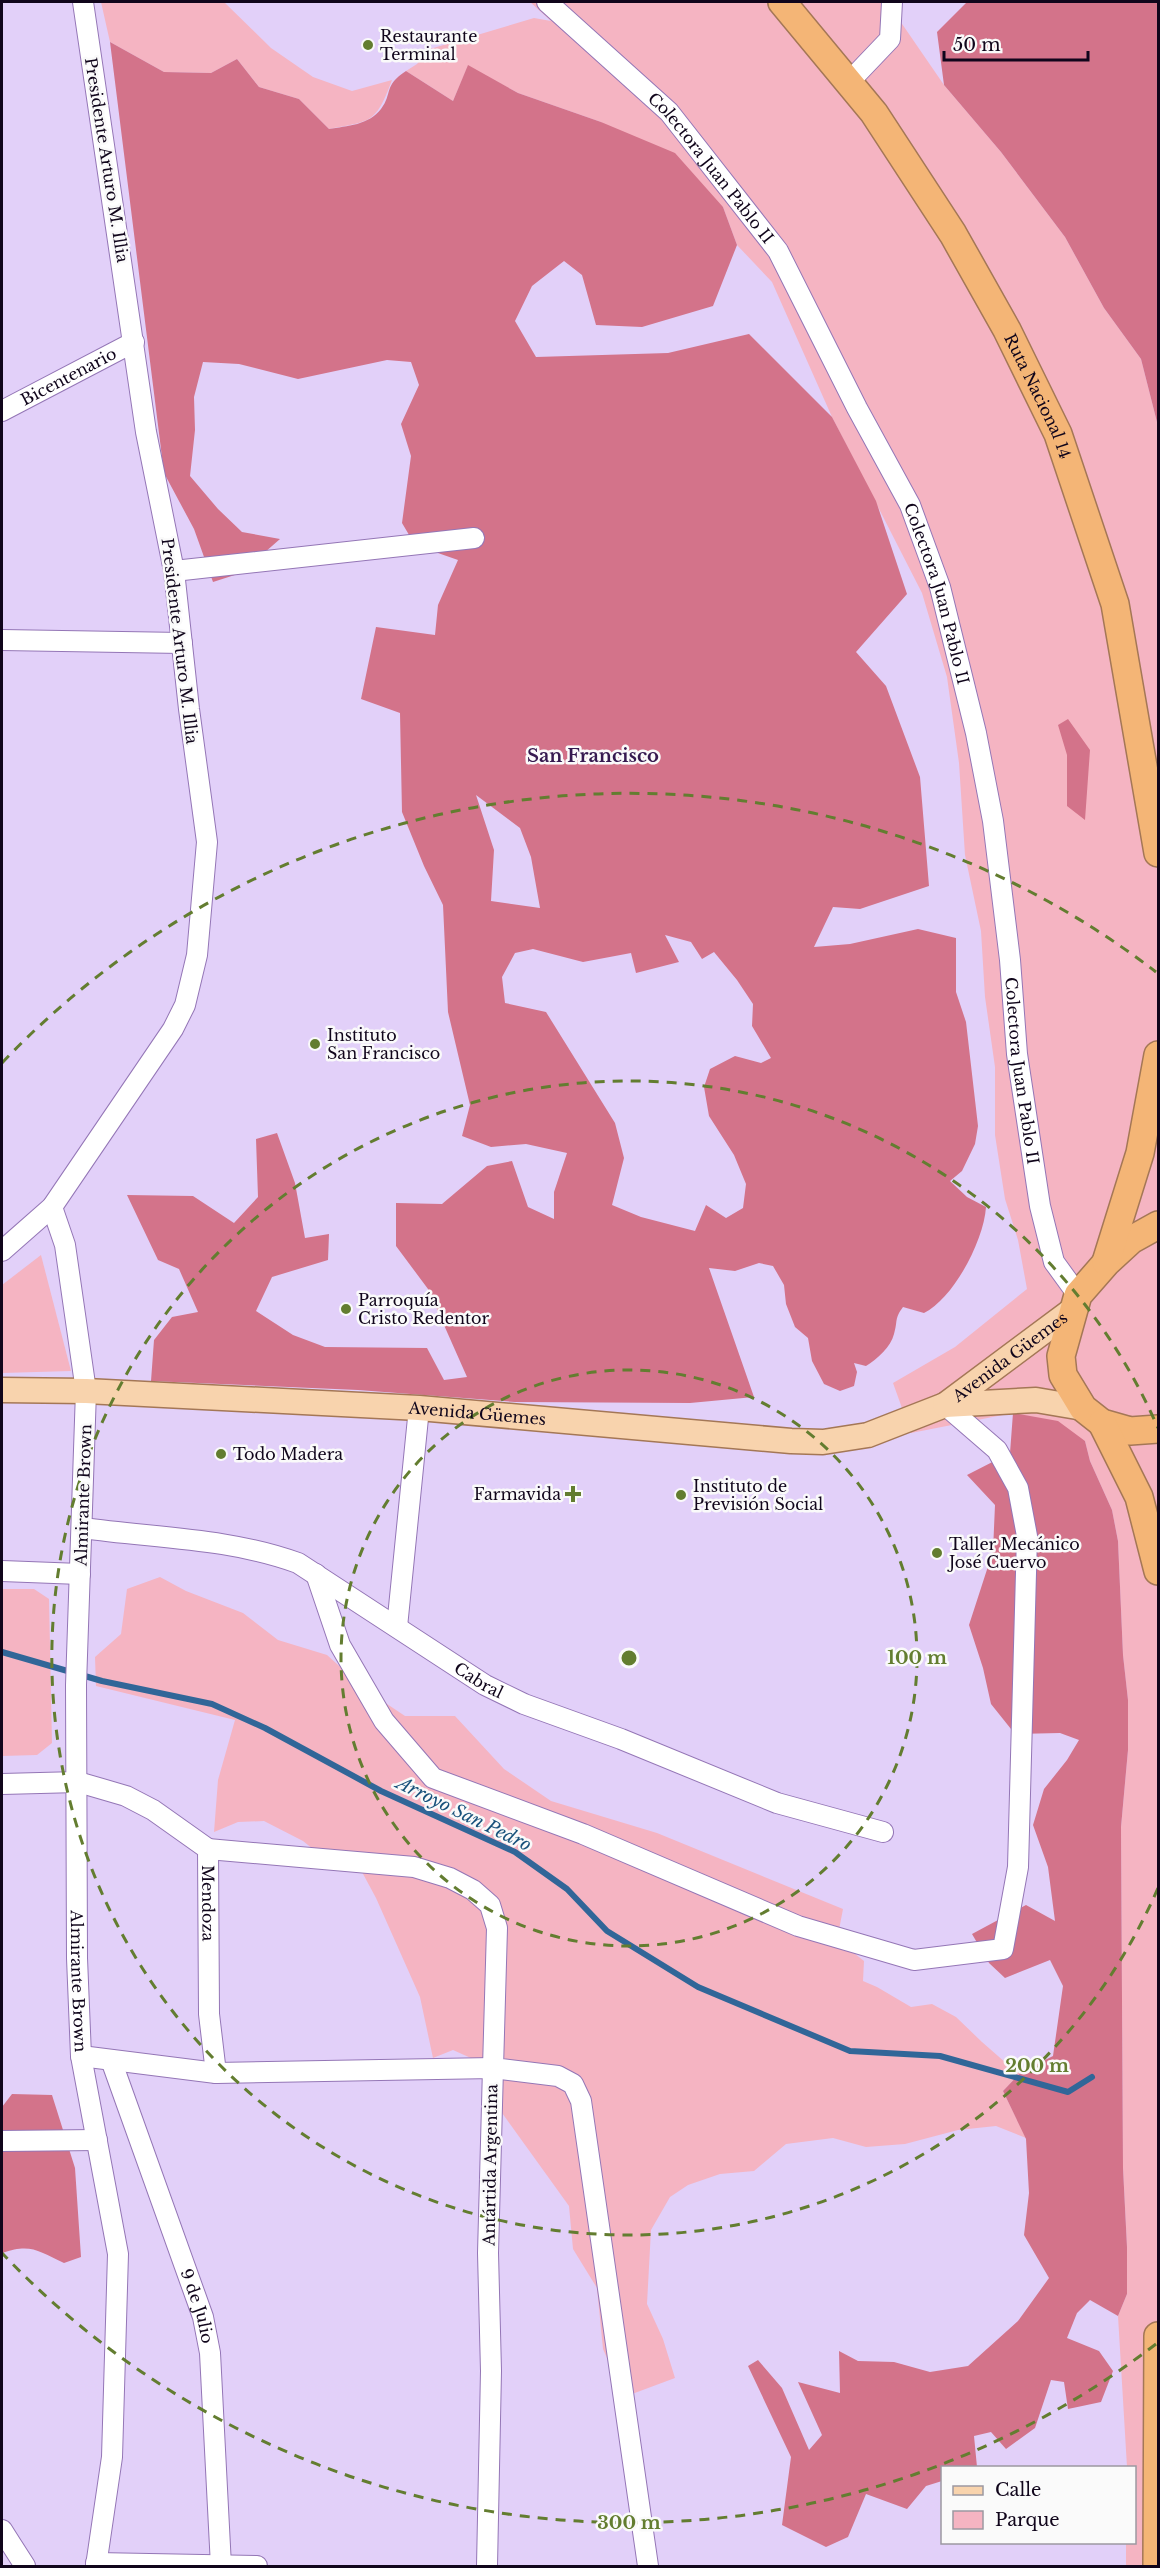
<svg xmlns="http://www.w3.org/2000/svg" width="1160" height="2568" font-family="'Libre Baskerville',serif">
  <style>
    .green { fill: #f5b4c2 }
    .forest { fill: #d3738a; fill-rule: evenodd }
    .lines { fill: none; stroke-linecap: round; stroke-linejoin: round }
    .stream { stroke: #316698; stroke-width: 6 }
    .minor-casing { stroke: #9476b6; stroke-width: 22 }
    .major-casing { stroke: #a47756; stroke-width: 27 }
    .highway-casing { stroke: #a47756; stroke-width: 30 }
    .minor { stroke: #fff; stroke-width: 20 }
    .major { stroke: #f8d3ad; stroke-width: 24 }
    .highway { stroke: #f4b576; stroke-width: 27 }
    .ring { fill: none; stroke: #637d30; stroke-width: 3; stroke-dasharray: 10 8 }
    .poi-dot { fill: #637d30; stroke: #fafafa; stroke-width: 2 }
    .labels { text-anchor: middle; stroke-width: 5; stroke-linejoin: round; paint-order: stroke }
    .poi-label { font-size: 16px; fill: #10051b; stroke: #fafafa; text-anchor: start }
    .street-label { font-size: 16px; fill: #10051b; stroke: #fafafa }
    .neighbourhood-label { font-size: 18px; font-weight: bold; fill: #361950; stroke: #fafafa }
    .water-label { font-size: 18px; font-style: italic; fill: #18517b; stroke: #fafafa }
    .centre { fill: #637d30; stroke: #fafafa; stroke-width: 3 }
    .ring-label { font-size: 18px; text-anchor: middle; font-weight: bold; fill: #637d30; stroke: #fafafa; stroke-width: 5; stroke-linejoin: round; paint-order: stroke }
  </style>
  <rect width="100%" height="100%" fill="#e2d0f9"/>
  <!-- green -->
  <g class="green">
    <path d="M101,2H224L271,48L313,77L352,91L392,80C376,123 372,121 329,129L299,99L259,87L237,59L211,73L164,72L110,42Z"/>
    <polygon points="530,2 887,2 944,85 1001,152 1065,237 1104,308 1141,359 1158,426 1158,2566 1126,2566 1126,2543 1134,2542 1134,2468 1127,2467 1118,2316 1127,2294 1127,2247 1123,2168 1121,1827 1128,1750 1128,1700 1123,1655 1118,1541 1112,1510 1090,1461 1085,1441 1013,1413 911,1433 893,1383 955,1347 1027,1289 1018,1240 1005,1199 995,1135 995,1067 985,997 981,931 965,855 959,763 947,677 922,593 832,417 772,282 737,245 723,207 601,122 518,93 468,66 453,101 406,71 417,64 430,49 534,18 551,21"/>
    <polygon points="41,1255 71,1371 2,1373 2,1285"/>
    <polygon points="160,1577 186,1591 243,1613 278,1640 327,1655 366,1690 405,1716 455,1716 504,1769 551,1801 657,1833 843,1909 838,1935 849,1949 864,1961 863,1981 877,1987 911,2007 932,2004 956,2017 982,2042 1014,2070 1021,2072 1003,2091 1026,2138 996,2126 958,2130 905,2144 866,2147 833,2138 786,2144 754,2171 720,2174 688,2185 670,2197 651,2230 647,2304 663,2339 675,2378 624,2397 603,2349 597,2288 573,2249 569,2206 497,2106 493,2068 453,2050 433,2058 420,1997 376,1898 362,1872 334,1866 303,1841 264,1821 238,1822 214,1832 218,1780 235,1720 96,1686 95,1657 121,1634 127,1589"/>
    <polygon points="2,1589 34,1589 49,1599 52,1743 37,1755 2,1756"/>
  </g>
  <!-- forest -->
  <g class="forest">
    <polygon points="967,2 1158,2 1158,426 1141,359 1104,308 1065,237 1001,152 944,85 937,32"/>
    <path d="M110,42L164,72L211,73L237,59L259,87L299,99L329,129C347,126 369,125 381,109C393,93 383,86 406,71L453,101L468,65L518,93L601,122L675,153L723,207L737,245L713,306L642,327L596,325L582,275L564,261L532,286L515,321L536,357L668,353L749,334L832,417L876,501L907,594L856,652L886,686L920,777L929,886L860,909L833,907L814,947L850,944L918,929L956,938V992L966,1022L978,1126L975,1144L962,1171L950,1181L967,1197L986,1207C984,1240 954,1298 924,1313L903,1307C894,1319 898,1321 894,1334C891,1347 877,1359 866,1366L854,1363L857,1372L854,1386L840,1391L824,1384L812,1361L808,1338L795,1327L786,1304L784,1285L773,1266L759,1263L735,1271L709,1268L754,1397L690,1403L515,1402L358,1390L151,1381L154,1340L172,1317L198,1312L179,1269L158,1260L127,1195L193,1196L234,1223L258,1197L256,1139L277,1133L295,1183L305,1238L329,1234L328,1260L272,1277L256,1311L293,1335L325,1347L427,1348L444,1380L467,1377L428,1289L396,1246V1203L442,1204L487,1166L512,1161L528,1207L554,1219V1192L567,1153L526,1144L491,1147L462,1136L470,1105L448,1012L443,905L424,866L402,812L400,713L361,699L376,627L435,635L438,605L458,560L415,545L402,523L411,456L401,424L419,385L411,362L387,360L298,379L239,364L203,362L194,397L195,430L190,476L218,509L242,532L280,539L241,573L213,582L194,529L164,473ZM476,795L520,828L531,857L540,908L491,901L494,850ZM665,935L691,942L702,959L714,952L737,980L753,1004L752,1026L771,1058L761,1063L735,1056L710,1069L704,1087L709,1116L734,1155L746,1184L743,1208L726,1218L706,1205L695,1231L641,1217L612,1205L624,1158L615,1123L546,1012L505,1003L502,977L515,953L533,949L583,962L631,953L636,973L679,962Z"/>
    <polygon points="1068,719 1090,750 1085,820 1067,806 1067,755 1058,725"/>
    <polygon points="1013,1413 1058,1421 1085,1441 1090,1461 1112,1510 1118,1541 1123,1655 1128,1700 1128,1750 1121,1827 1123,2168 1127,2247 1127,2294 1118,2316 1090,2300 1077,2313 1067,2338 1099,2351 1113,2371 1101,2402 1068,2409 1064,2382 1051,2380 1035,2428 1006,2449 991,2432 974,2436 977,2467 942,2468 942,2481 926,2486 907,2509 866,2494 848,2537 826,2547 782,2525 791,2457 748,2366 758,2360 782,2388 809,2450 822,2435 798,2382 840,2393 839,2351 858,2361 894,2362 930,2372 968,2366 1018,2321 1049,2278 1024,2235 1029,2193 1026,2139 1003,2091 1021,2072 1053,2056 1063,1986 1050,1960 1005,1978 989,1963 972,1934 1026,1905 1055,1921 1048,1867 1033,1825 1044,1789 1067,1760 1079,1740 1060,1733 1015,1734 991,1704 983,1668 969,1625 993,1551 995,1505 967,1475 1010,1453"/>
    <path d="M12,2094L52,2095L75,2168L81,2257L64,2263C38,2251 31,2243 2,2253V2107Z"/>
  </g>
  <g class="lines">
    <!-- stream -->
    <polyline class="stream" points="2,1652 102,1681 212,1704 265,1728 381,1791 515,1852 567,1889 607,1931 698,1987 850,2051 940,2056 1068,2092 1092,2077"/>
    <defs>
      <g id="minor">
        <path id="s1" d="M547,2L669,112L778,251L857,408L910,505L940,587L976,733L993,821L1010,960L1017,1054L1040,1206L1054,1262L1078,1295"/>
        <polyline points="849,82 890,39 892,2"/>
        <path id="s2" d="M2,411L134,342"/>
        <polyline points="174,571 474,538"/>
        <polyline points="2,640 182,643"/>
        <path id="s3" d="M52,1207L65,1245L86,1391L76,1685L77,1958L81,2056L118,2254L112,2457L96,2566"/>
        <polyline points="2,1251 52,1207 173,1029 185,1005 197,955 207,842 189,709 174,571 146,432 83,2"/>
        <path id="s4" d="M83,1528C154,1538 230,1538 298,1563L485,1685L524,1704L621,1739L777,1803L883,1832"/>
        <polyline points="2,1571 80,1574"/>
        <polyline points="316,1574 340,1645 384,1721 433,1778 583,1834 798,1926 914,1960 1003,1949 1018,1867 1027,1536 1018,1488 997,1450 945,1405"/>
        <polyline points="397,1627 419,1408"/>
        <path id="s5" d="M2,1784L78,1782L126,1796L153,1810L208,1849L209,2014L216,2073"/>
        <polyline points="208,1849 414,1867 450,1878 473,1890 490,1905 497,1928 493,2068 558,2076 573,2084 581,2101 648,2566"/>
        <polyline points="81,2056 216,2073 493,2068 488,2253 491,2371 487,2566"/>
        <path id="s6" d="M111,2060L203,2317L210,2353L221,2566"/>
        <polyline points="2,2141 97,2140"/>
        <polyline points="2,2530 25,2566"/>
        <polyline points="96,2563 257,2566"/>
      </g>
      <g id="major">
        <path id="s7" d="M2,1390L86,1391L419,1408L791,1441L823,1442L868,1435L945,1405L1075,1308"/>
        <polyline points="945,1405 1036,1400 1083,1408"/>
      </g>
      <g id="highway">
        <path id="s8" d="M782,2L874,113L953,234L1007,330L1058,434L1115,604L1158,853"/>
        <polyline points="1158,1225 1131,1240 1106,1263 1078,1295 1061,1356 1063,1375 1083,1408 1102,1423 1130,1431 1158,1429"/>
        <polyline points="1106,1262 1140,1153 1158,1055"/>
        <polyline points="1102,1423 1139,1497 1158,1571"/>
        <polyline points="1157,2566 1158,2336"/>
      </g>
    </defs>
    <!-- minor casing -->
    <use href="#minor" class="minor-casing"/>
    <!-- major casing -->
    <use href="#major" class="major-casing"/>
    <!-- highway casing -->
    <use href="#highway" class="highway-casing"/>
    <!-- minor -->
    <use href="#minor" class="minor"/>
    <!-- major -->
    <use href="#major" class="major"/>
    <!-- highway -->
    <use href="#highway" class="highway"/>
  </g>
  <!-- distance rings -->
  <g class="ring">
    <circle cx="629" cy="1658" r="288"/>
    <path d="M1158 1888A577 577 0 1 1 1158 1428"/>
    <path d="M1156 2344A865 865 0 0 1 2 2253M2 1063A865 865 0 0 1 1156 972"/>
  </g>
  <!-- markers -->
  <g class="poi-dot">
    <circle cx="368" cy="45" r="6"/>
    <circle cx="315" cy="1044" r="6"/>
    <circle cx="346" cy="1309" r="6"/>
    <circle cx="221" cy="1454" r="6"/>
    <path d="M570 1485h6v6h6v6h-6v6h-6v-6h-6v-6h6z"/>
    <circle cx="681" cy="1495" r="6"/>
    <circle cx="937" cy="1553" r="6"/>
  </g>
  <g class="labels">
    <!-- poi labels -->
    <g class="poi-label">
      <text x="380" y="42">Restaurante<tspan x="380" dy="18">Terminal</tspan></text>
      <text x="327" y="1041">Instituto<tspan x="327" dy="18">San Francisco</tspan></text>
      <text x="358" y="1306">Parroquía<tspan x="358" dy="18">Cristo Redentor</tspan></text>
      <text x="233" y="1460">Todo Madera</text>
      <text x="693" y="1492">Instituto de<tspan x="693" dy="18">Previsión Social</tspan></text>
      <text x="561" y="1500" text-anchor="end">Farmavida</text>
      <text x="949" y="1550">Taller Mecánico<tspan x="949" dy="18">José Cuervo</tspan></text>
    </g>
    <!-- street labels -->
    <g class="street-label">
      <text transform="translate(107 160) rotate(81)" y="6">Presidente Arturo M. Illia</text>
      <text dy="6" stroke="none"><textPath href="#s1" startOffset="234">Colectora Juan Pablo II</textPath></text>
      <text dy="6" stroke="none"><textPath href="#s2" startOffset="75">Bicentenario</textPath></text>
      <text dy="6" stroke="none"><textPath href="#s8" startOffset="472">Ruta Nacional 14</textPath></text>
      <text dy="6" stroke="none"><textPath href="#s1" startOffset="720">Colectora Juan Pablo II</textPath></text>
      <text transform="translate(180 641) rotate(83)" y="6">Presidente Arturo M. Illia</text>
      <text dy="6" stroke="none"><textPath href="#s1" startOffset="1206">Colectora Juan Pablo II</textPath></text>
      <text dy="6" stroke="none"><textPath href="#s7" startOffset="1032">Avenida Güemes</textPath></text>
      <text dy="6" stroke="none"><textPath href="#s7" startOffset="476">Avenida Güemes</textPath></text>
      <text transform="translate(83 1495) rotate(-88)" y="6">Almirante Brown</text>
      <text dy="6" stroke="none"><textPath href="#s4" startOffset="434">Cabral</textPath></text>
      <text dy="6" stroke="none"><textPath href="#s5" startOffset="278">Mendoza</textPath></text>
      <text dy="6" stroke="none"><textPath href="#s3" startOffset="778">Almirante Brown</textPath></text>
      <text transform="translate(490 2165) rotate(-89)" y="6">Antártida Argentina</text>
      <text dy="6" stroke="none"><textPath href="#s6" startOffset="261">9 de Julio</textPath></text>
    </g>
    <!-- neighbourhood labels -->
    <g class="neighbourhood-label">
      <text x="593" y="762">San Francisco</text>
    </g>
    <!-- water labels -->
    <g class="water-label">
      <text transform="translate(464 1814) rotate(26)" y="6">Arroyo San Pedro</text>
    </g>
  </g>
  <circle cx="629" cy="1658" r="9" class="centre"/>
  <g class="ring-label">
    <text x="917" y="1664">100 m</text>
    <text x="1037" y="2072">200 m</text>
    <text x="629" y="2529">300 m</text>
  </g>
  <!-- border -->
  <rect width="1160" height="2568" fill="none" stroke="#10051b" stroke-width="6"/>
  <!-- legend -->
  <rect x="941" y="2466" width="195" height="78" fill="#fafafa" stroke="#9c98a1" stroke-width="1.5"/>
  <rect x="953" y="2486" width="30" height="9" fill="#f8d3ad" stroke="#9c98a1" stroke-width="1.5"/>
  <text x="995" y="2496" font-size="18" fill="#10051b">Calle</text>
  <rect x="953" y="2511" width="30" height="18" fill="#f5b4c2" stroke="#9c98a1" stroke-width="1.5"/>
  <text x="995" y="2526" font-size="18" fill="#10051b">Parque</text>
  <!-- scale -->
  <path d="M944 51v9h144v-9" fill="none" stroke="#10051b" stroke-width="3"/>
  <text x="953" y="51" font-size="18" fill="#10051b" stroke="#fafafa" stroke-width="4.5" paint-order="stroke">50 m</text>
</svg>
